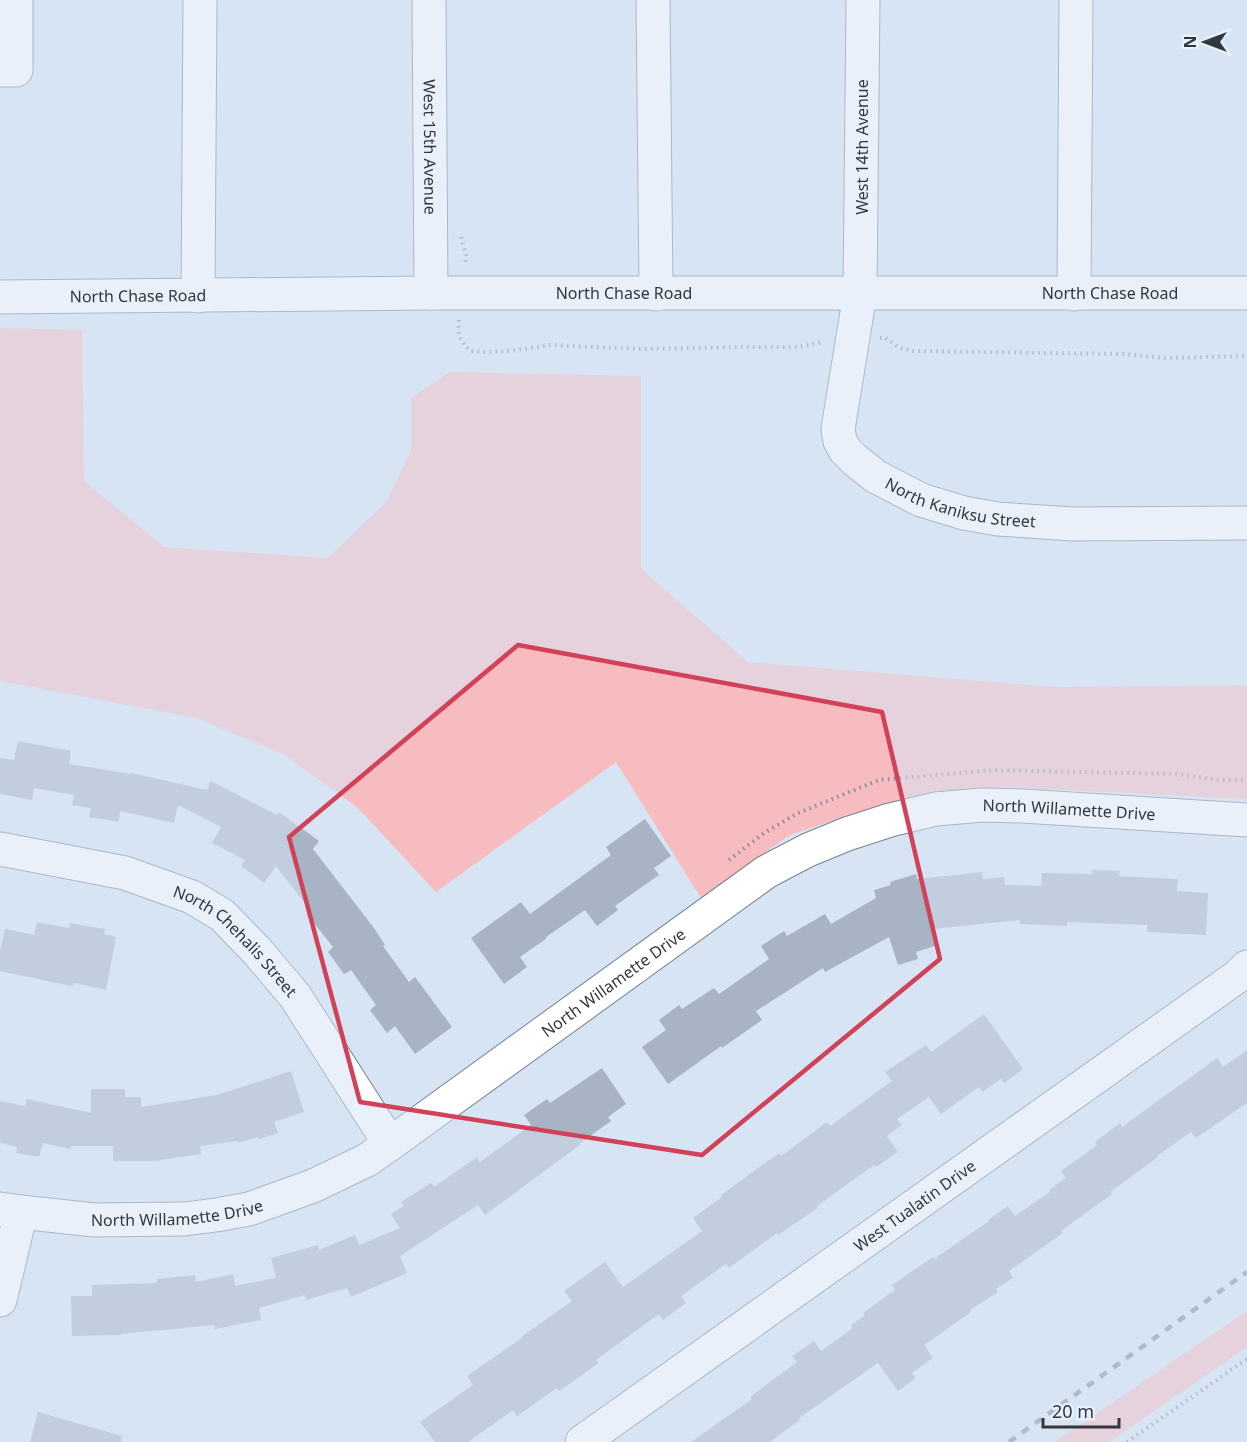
<svg xmlns="http://www.w3.org/2000/svg" width="1247" height="1442" font-family="'Noto Sans',sans-serif">
  <style>
    .green { fill: #f6bcbf }
    .building { fill: #a8b4c3 }
    .lines { fill: none; stroke-linecap: round; stroke-linejoin: round }
    .minor-casing { stroke: #778291; stroke-width: 35 }
    .path { stroke: #848d98; stroke-width: 4; stroke-dasharray: 1.5 4.5; stroke-linecap: butt }
    .minor { stroke: #fff; stroke-width: 33 }
    .rail { stroke: #818994; stroke-width: 4.5; stroke-dasharray: 8 8; stroke-linecap: butt }
    .marked { fill: none; stroke: #d14158; stroke-width: 4.5; stroke-linejoin: round }
    .labels { text-anchor: middle; stroke-width: 5; stroke-linejoin: round; paint-order: stroke }
    .street-label { font-size: 16px; fill: #32373d; stroke: #e7f1fe }
  </style>
  <rect width="100%" height="100%" fill="#d7e4f4"/>
  <!-- green -->
  <g class="green">
    <polygon points="0,328 82,330 84,481 164,547 328,558 387,501 411,450 411,398 450,372 641,376 641,569 748,662 1055,687 1247,685 1247,799 1008,787 947,791 913,798 838,819 790,835 701,898 616,762 436,892 357,807 283,754 197,718 0,681"/>
    <polygon points="1247,1311 1247,1347 1109,1442 1055,1442"/>
  </g>
  <!-- building -->
  <g class="building">
    <polygon points="18,741 71,751 69,764 131,774 131,773 207,790 211,781 277,815 279,812 319,841 313,849 374,928 385,945 383,946 409,982 415,977 452,1027 415,1054 395,1026 387,1033 370,1010 376,1005 351,970 344,974 328,952 333,947 306,913 310,910 276,866 264,883 241,866 245,860 212,843 221,827 178,805 174,823 120,811 119,822 89,817 91,808 72,805 74,795 34,788 32,800 0,794 0,758 14,760"/>
    <polygon points="645,819 671,856 654,868 659,875 615,906 618,910 597,926 585,910 546,937 547,938 520,957 527,967 504,984 471,938 521,902 530,914 611,855 606,847"/>
    <polygon points="1092,870 1120,871 1119,876 1178,879 1177,891 1208,893 1206,935 1147,932 1147,925 1067,922 1067,926 1020,924 1020,920 933,929 938,945 916,952 918,959 898,965 889,937 825,972 823,968 756,1011 762,1020 722,1048 721,1046 668,1084 642,1047 666,1030 659,1020 679,1005 682,1009 714,988 719,994 769,959 761,946 784,931 787,936 825,914 831,924 876,898 874,890 891,885 890,882 916,874 917,879 982,872 983,879 1004,877 1005,885 1041,886 1042,873 1092,874"/>
    <polygon points="37,922 69,928 70,923 105,929 104,934 116,937 106,990 75,983 71,986 0,971 0,952 5,929 34,935"/>
    <polygon points="984,1014 1023,1069 1004,1083 1001,1079 982,1092 979,1087 941,1114 929,1097 897,1119 902,1125 887,1136 898,1152 876,1167 874,1165 817,1206 818,1208 778,1235 777,1233 729,1268 726,1264 681,1296 686,1303 663,1320 659,1314 596,1360 599,1363 559,1391 557,1388 517,1416 513,1410 468,1442 435,1442 420,1422 473,1385 467,1376 522,1338 521,1337 572,1301 564,1291 605,1262 623,1287 702,1231 693,1218 722,1197 721,1195 779,1153 781,1156 827,1122 830,1126 892,1081 885,1072 926,1045 931,1052"/>
    <polygon points="1247,1050 1247,1103 1196,1138 1191,1132 1157,1156 1158,1157 1110,1192 1112,1194 1061,1231 1063,1233 1009,1271 1013,1278 996,1289 998,1292 970,1310 971,1312 924,1345 933,1358 912,1373 916,1378 898,1391 878,1363 799,1418 800,1420 770,1442 691,1442 752,1399 750,1397 797,1362 792,1356 814,1341 821,1351 853,1328 851,1325 865,1315 863,1313 895,1290 892,1285 933,1257 934,1259 989,1221 988,1220 1008,1206 1015,1216 1050,1192 1049,1190 1066,1178 1061,1171 1097,1145 1095,1142 1120,1123 1122,1127 1217,1058 1223,1067"/>
    <polygon points="602,1068 626,1104 608,1117 611,1121 579,1144 580,1145 485,1215 478,1205 400,1256 407,1273 351,1297 347,1288 306,1300 305,1295 259,1308 261,1320 215,1329 214,1325 121,1334 121,1335 72,1336 71,1296 92,1296 92,1285 157,1283 157,1279 195,1275 196,1282 233,1274 235,1286 276,1278 271,1258 318,1245 319,1250 355,1235 359,1245 400,1228 391,1214 404,1206 401,1202 431,1183 434,1187 477,1157 480,1162 531,1125 524,1115 547,1099 550,1103"/>
    <polygon points="291,1071 304,1112 274,1122 278,1133 259,1139 258,1137 238,1143 237,1141 200,1146 201,1154 154,1161 113,1161 113,1146 71,1146 70,1149 43,1143 39,1157 16,1153 17,1147 0,1143 0,1101 25,1106 27,1099 91,1113 91,1089 125,1089 125,1097 141,1097 141,1107 217,1095"/>
    <polygon points="38,1412 122,1436 121,1442 30,1442"/>
  </g>
  <g class="lines">
    <defs>
      <g id="minor">
        <path id="s1" d="M429,0L431,293"/>
        <polyline points="653,0 656,294"/>
        <path id="s2" d="M863,0L860,294L838,429L840,441L845,450L855,460L875,476L921,500L964,513L998,519L1073,524L1247,523"/>
        <polyline points="0,70 16,70 16,0"/>
        <polyline points="1074,294 1076,0"/>
        <polyline points="198,296 200,0"/>
        <path id="s3" d="M0,297L431,293H1247"/>
        <path id="s4" d="M0,849L125,873L192,897L222,915L257,951L295,996L390,1144"/>
        <path id="s5" d="M0,1209L21,1212L94,1220L184,1219L216,1215L249,1209L313,1186L367,1160L390,1144L766,872L808,850L847,834L890,820L936,809L982,805L1023,806L1247,820"/>
        <polyline points="0,1300 21,1212"/>
        <path id="s6" d="M582,1442L1238,976L1247,967"/>
      </g>
    </defs>
    <!-- minor casing -->
    <use href="#minor" class="minor-casing"/>
    <!-- path -->
    <g class="path">
      <polyline points="461,237 466,255 465,265"/>
      <path d="M459,320C457,336 460,339 470,351L485,352L510,351L550,345L638,349L744,347H799L822,342"/>
      <polyline points="880,338 886,338 898,347 912,351 1123,354 1164,358 1247,356"/>
      <polyline points="729,860 764,833 798,813 879,780 993,770 1175,774 1219,780 1247,780"/>
      <polyline points="1127,1442 1247,1359"/>
    </g>
    <!-- minor -->
    <use href="#minor" class="minor"/>
    <!-- rail -->
    <polyline class="rail" points="1009,1442 1247,1272"/>
  </g>
  <!-- marked area -->
  <path d="M0 0H1247V1442H0ZM518,645L882,712L940,959L702,1155L360,1102L289,837Z" fill="#d7e4f4" fill-opacity=".55" fill-rule="evenodd"/>
  <path class="marked" d="M518,645L882,712L940,959L702,1155L360,1102L289,837Z"/>
  <g class="labels">
    <!-- street labels -->
    <g class="street-label">
      <text dy="6" stroke="none"><textPath href="#s1" startOffset="147">West 15th Avenue</textPath></text>
      <text transform="translate(862 147) rotate(-90)" y="6">West 14th Avenue</text>
      <text dy="6" stroke="none"><textPath href="#s3" startOffset="624">North Chase Road</textPath></text>
      <text dy="6" stroke="none"><textPath href="#s3" startOffset="1110">North Chase Road</textPath></text>
      <text dy="6" stroke="none"><textPath href="#s3" startOffset="138">North Chase Road</textPath></text>
      <text dy="6" stroke="none"><textPath href="#s2" startOffset="584">North Kaniksu Street</textPath></text>
      <text dy="6" stroke="none"><textPath href="#s5" startOffset="1186">North Willamette Drive</textPath></text>
      <text dy="6" stroke="none"><textPath href="#s4" startOffset="260">North Chehalis Street</textPath></text>
      <text dy="6" stroke="none"><textPath href="#s5" startOffset="682">North Willamette Drive</textPath></text>
      <text dy="6" stroke="none"><textPath href="#s6" startOffset="408">West Tualatin Drive</textPath></text>
      <text dy="6" stroke="none"><textPath href="#s5" startOffset="178">North Willamette Drive</textPath></text>
    </g>
  </g>
  <!-- north arrow -->
  <g transform="translate(1205 42) rotate(270)" stroke="#e7f1fe" stroke-width="4.5" paint-order="stroke">
  <path d="M0-4.5L10 22L0 15L-10 22Z" fill="#32373d"/>
  <text y="-9" font-size="16" font-weight="bold" text-anchor="middle" fill="#32373d">N</text>
  </g>
  <!-- scale -->
  <path d="M1043 1418v9h76v-9" fill="none" stroke="#32373d" stroke-width="3"/>
  <text x="1052" y="1418" font-size="18" fill="#32373d" stroke="#e7f1fe" stroke-width="4.5" paint-order="stroke">20 m</text>
</svg>
